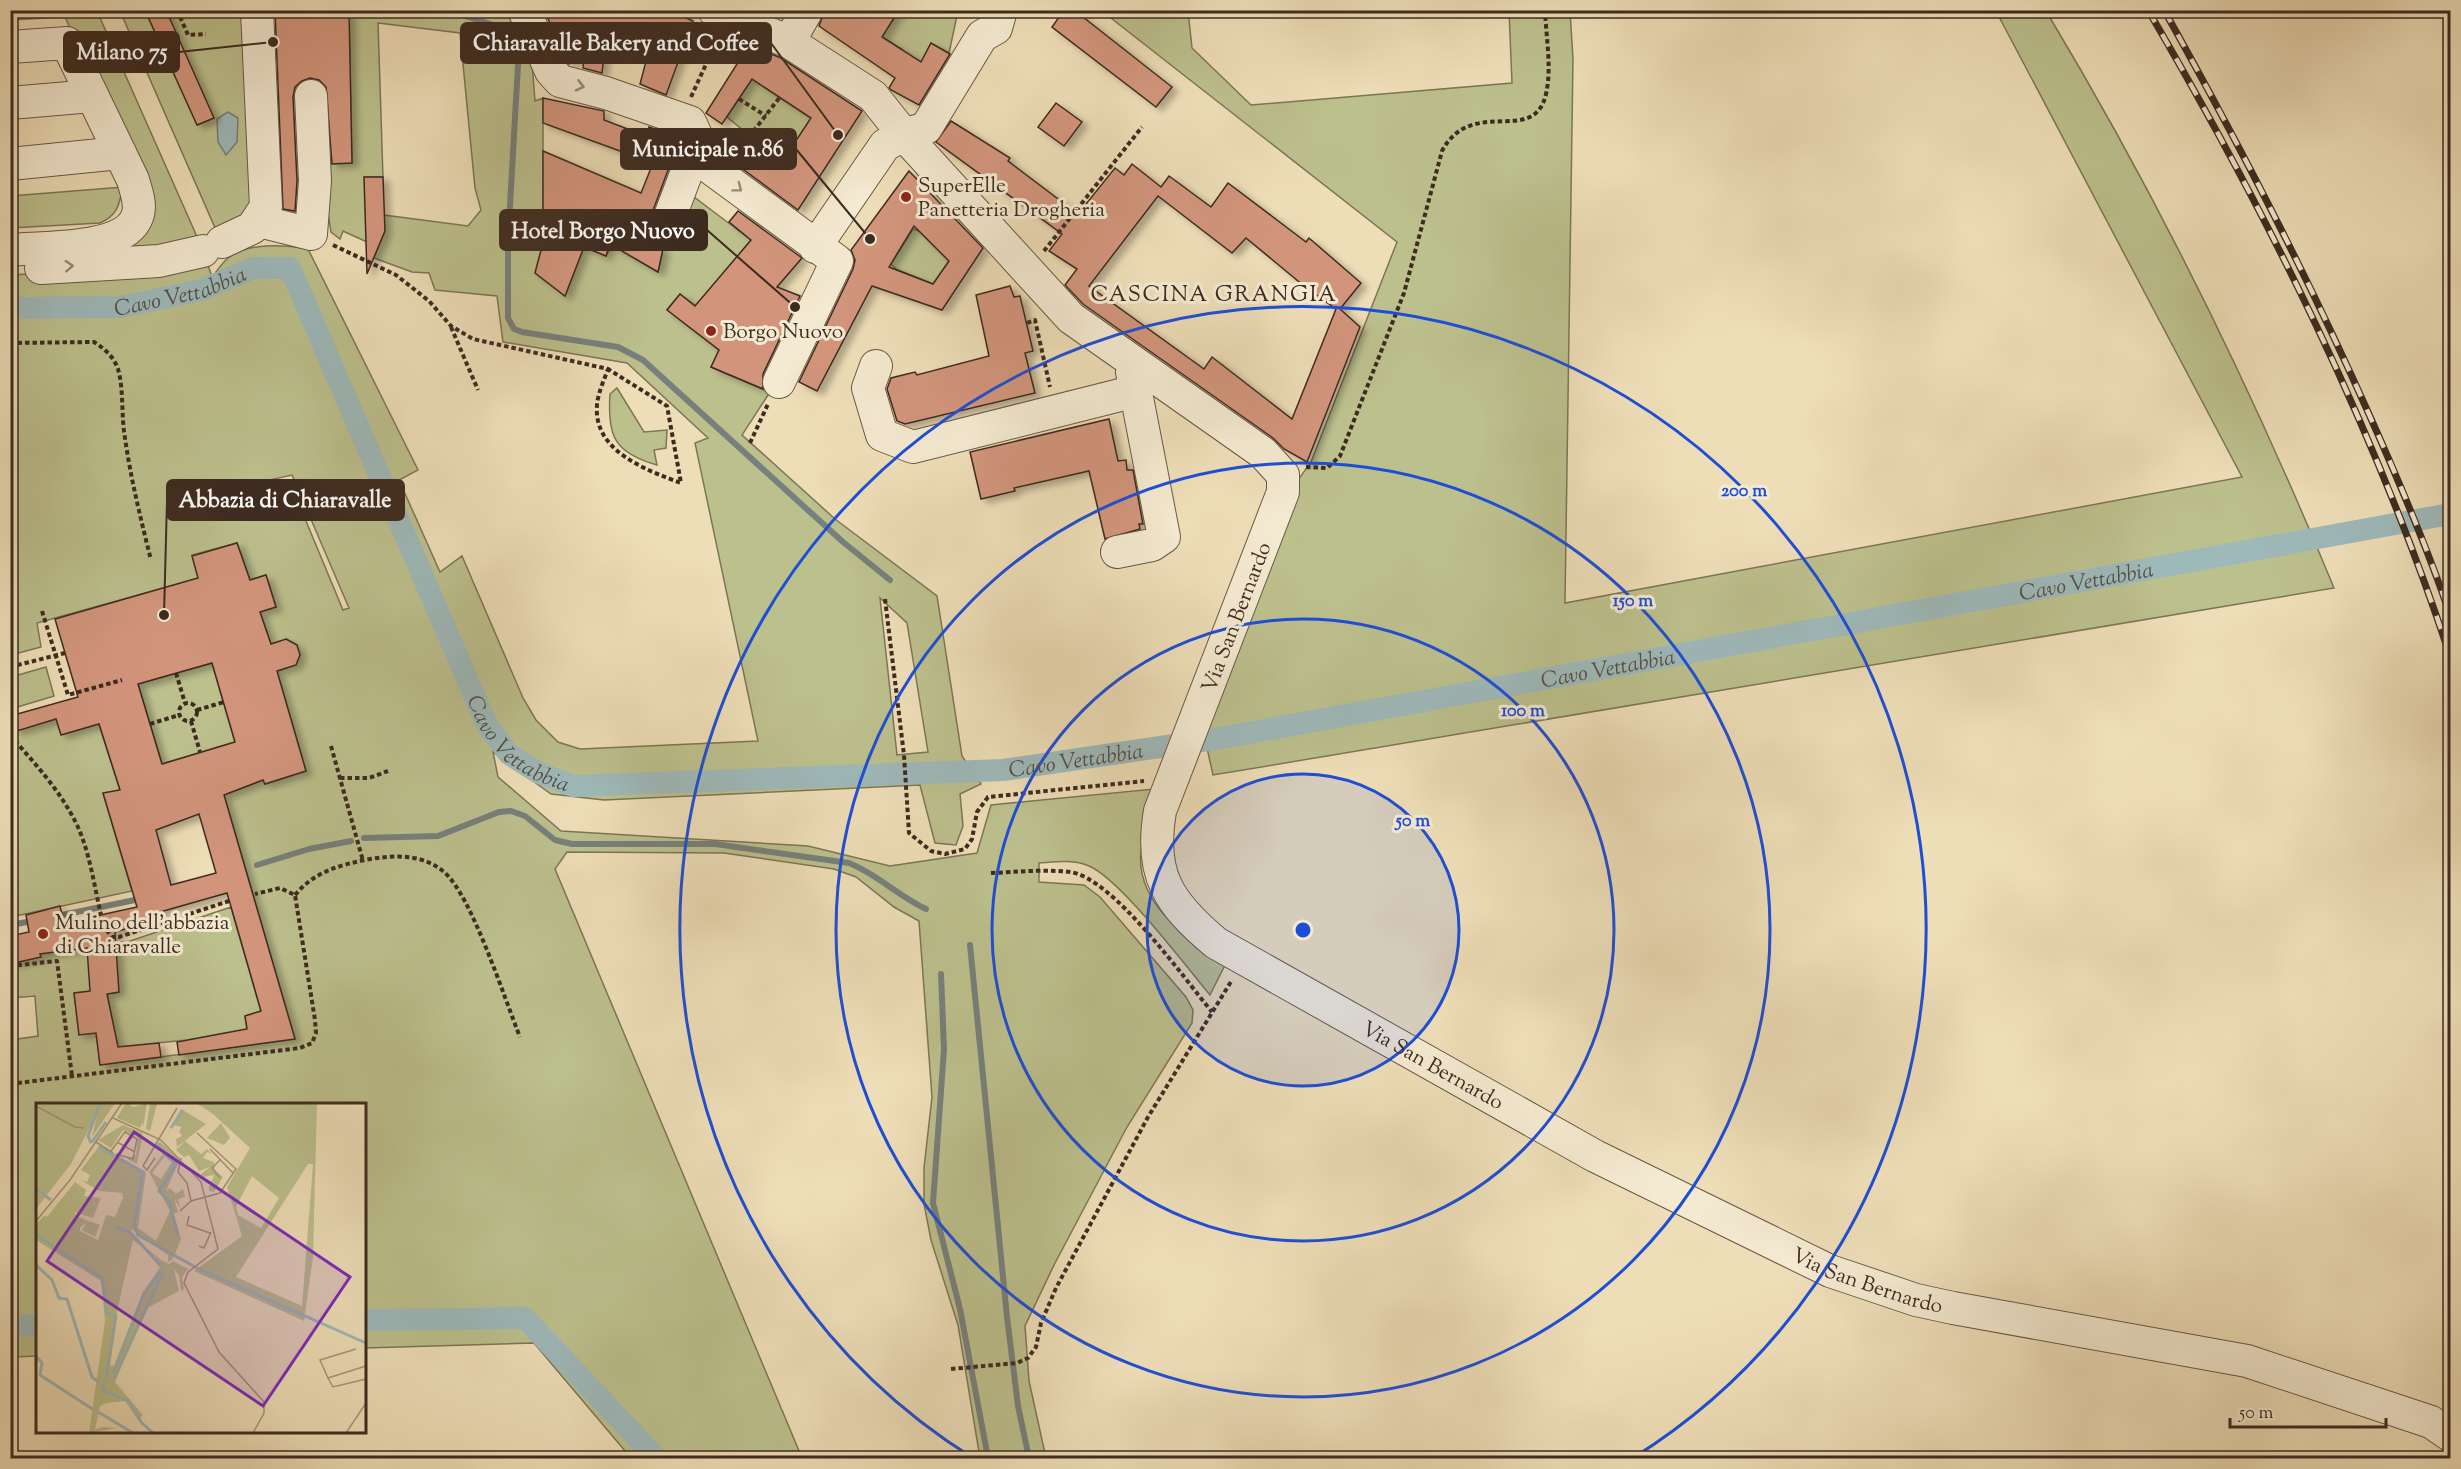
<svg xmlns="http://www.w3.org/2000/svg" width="2461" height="1469" font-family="'Sorts Mill Goudy',serif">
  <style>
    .green { fill: #bcc08d; stroke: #7c7656; stroke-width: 1.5; fill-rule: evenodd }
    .water { fill: #9eb9ba; stroke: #77807c; stroke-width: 1.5 }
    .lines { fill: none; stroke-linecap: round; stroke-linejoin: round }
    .stream { stroke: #77807c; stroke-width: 6 }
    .canal { stroke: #9eb9ba; stroke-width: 22 }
    .building { fill: #d2957b; stroke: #3d2b20; stroke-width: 1.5; fill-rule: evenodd; filter: url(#shadow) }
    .minor-casing { stroke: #695846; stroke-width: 34 }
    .path { stroke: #3d2b20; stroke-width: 4; stroke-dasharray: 4.5 3; stroke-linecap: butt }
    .minor { stroke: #f4ead1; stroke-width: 32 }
    .rail-casing { stroke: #3d2b20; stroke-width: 7 }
    .rail { stroke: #f4ead1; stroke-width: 4.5; stroke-dasharray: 14; stroke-linecap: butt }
    .oneway { stroke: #988a78 }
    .ring { fill: none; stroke: #1d4ed8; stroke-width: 3 }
    .poi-dot { fill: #8f2418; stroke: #f4ead1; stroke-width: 2 }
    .labels { text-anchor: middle; stroke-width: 6; stroke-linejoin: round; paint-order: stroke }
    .poi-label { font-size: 21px; fill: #3d2b20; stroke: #f4ead1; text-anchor: start }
    .street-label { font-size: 21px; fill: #3d2b20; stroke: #f4ead1 }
    .water-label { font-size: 22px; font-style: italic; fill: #554e46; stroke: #f4ead1 }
    .neighbourhood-label { font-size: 22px; letter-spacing: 1.5px; fill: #3d2b20; stroke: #f4ead1 }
    .inset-river { fill: none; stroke: #9eb9ba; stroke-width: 3 }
    .inset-road { fill: none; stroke: #a7967b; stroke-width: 1.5 }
    .view { fill: #7b2cbf; fill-opacity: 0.15; stroke: #7b2cbf; stroke-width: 3 }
    .inset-edge { fill: none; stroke: #3d2b20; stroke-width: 3 }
    .centre { fill: #1d4ed8; stroke: #f4ead1; stroke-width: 3 }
    .ring-label { font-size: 18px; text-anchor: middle; font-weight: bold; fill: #1d4ed8; stroke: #f4ead1; stroke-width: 6; stroke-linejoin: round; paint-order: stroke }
    .leader { fill: none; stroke: #3d2b20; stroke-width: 2 }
    .callout-dot { fill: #3d2b20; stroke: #f4ead1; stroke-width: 2 }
    .callout { fill: #3d2b20; stroke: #3d2b20; stroke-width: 2 }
    .callout-label { font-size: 22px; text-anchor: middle; font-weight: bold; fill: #fff }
  </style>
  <defs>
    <filter id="shadow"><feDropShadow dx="6" dy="4" stdDeviation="3" flood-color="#0004"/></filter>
  </defs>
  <rect width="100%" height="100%" fill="#eedeb8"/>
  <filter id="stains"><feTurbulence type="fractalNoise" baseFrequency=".00333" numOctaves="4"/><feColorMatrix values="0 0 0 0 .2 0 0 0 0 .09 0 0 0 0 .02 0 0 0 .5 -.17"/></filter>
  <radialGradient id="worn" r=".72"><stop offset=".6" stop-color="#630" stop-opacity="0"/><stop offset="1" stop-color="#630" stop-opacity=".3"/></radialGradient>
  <!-- green -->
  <g class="green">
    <polygon points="11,11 97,11 198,239 156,251 11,254 136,233 89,70 65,17 11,20"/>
    <polygon points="120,11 145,11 198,125 213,118 166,11 250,11 250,217 216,230"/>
    <path d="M349,11H506L532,63L535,101L543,98V243L535,273L565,296L584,247L606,256L612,245L658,272L663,249L686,191L751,240L730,332L680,294L667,310L719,350L711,367L770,392L742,435L835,519L937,596L962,756L981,784L960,794L963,826L956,845L935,843L920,785L604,800L551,794L493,752L498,777L561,831L808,846L890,866L977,853L991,805L1154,789C1150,809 1143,831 1141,852C1135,903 1189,940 1225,965L1210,995C1185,965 1120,879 1089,866C1073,859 1055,862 1039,863V882L1084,885L1100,897L1186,997L1193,1010L1192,1023L1127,1127L1054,1265L1025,1326L1029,1381L1046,1458H980L958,1325L931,1240L924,1204V1168L932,1097L919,921L894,907L856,877L834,869L724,853L567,852L555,869L802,1458H631L534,1343L365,1348L364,1104H38L37,1356L11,1357V1040L38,1036L35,996L11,998V964L40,957V951L70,950L130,941L231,907L261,1011L245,1016L247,1029L187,1040L118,1047L107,994L119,992L74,993L79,1034L96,1033L100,1065L295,1039L224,795L263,780L265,784L306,771L277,671L296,665L300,655L297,645L287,639L271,644L260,612L276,607L266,575L250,580L237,543L192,555L199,578L37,623L41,647L11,655V275L180,265L205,256L212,277C217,271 222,263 228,258C248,242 285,245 308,249L418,470L399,480L440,572L462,556L523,698L536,720L558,742L580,749L758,741L695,443L708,438L627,363L503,342L497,296L435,290L429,273L412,272L374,258L378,247L343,231L340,239L331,232L320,164L352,163ZM378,23L460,33L475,188L481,210L468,226L384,215L365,177H383ZM292,475L349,608L343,610L291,485L236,498L232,488ZM880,598L907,623L928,752L897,755Z"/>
    <polygon points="899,11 958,11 949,53 931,43 917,70 895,66 903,50 873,31 888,27"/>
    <path d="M1102,11H1188L1192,48L1251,105L1512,83L1509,11H1570L1573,59L1565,603L2242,477L1996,11H2046C2158,197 2251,387 2334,588L1213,775L1201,721L1288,494L1311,462L1397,242Z"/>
    <polygon points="752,79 811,118 784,159 756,137 744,156 734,149 724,161 705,144 700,122 734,148 745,132 727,117"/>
    <path d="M123,187C119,205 118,215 100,223L11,228V196Z"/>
    <polygon points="913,229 919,231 949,261 933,284 896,269 891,264"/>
    <path d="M617,388L644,432L667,430L666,448L654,450L657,465C615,453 607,437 610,394Z"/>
    <polygon points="212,663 235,742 162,764 138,684"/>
    <polygon points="46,667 54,696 11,709 11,677"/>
    <polygon points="89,693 120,790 103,793 132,891 11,917 10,724"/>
  </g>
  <!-- water -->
  <polygon class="water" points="228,112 238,118 237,142 226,155 218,142 217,119"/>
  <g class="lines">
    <!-- stream -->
    <g class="stream">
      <polyline points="446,10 500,27 519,48 508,240 508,318 514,329 522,332 618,347 643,360 843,542 890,580"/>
      <path d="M364,838L438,836L499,812L511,811L525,816L555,840L572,844H715L849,863C877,874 898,896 926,909"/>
      <polyline points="257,865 309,849 351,841"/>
      <polyline points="62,915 135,900"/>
      <polyline points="10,925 27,922"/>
      <polyline points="970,945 1007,1317 1018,1406 1029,1458"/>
      <polyline points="941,974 944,1049 933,1203 960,1309 988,1458"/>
    </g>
    <!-- canal -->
    <g class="canal">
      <path id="s1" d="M10,308L120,307L202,290L254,268H290L487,725L509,754L537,772L573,786L1003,770L1215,739L2450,514"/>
      <polyline points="364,1320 525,1318 656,1458"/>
      <polyline points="10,1326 38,1325"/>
    </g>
  </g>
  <!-- building -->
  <g class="building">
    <polygon points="145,10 166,10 214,118 197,125"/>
    <polygon points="275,10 349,10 352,163 332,164 326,87 319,80 310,78 302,81 295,87 293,97 297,181 295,211 283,209"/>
    <polygon points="544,10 668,10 693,21 666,95 640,84 649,50 607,31 602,73 583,68 584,56 569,64"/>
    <polygon points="825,10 843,10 853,17 857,10 899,10 882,37 921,62 931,43 950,54 919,105 891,90 889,88 895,78 819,26"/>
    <polygon points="1064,10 1074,10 1172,87 1156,107 1052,27"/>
    <polygon points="749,45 781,58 862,111 798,210 721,153 751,166 762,142 784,159 811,118 752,79 722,124 706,113"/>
    <polygon points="543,98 604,111 604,120 646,136 649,127 677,137 677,146 649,221 652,243 663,249 658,272 610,244 606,256 584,247 565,296 535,273 543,243 543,151 641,193 653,163 543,123"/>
    <polygon points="1056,103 1082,122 1064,146 1038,127"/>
    <path d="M951,121L1010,158L1008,161L1078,214L1115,168L1124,175L1132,164L1161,187L1169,176L1211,207L1228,183L1306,242L1309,238L1361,283L1340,309L1360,327L1307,462L1284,449L1273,438L1083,304L1065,285L1077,269L1049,251L1062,234L936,142ZM1158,196L1232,253L1246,238L1304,286L1336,309L1292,419L1212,357L1204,369L1089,286Z"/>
    <path d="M909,171L983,248L942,310L872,286L817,391L799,382L853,269L855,260L851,250ZM914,226L949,261L933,284L889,267Z"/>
    <polygon points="364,177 383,177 385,231 367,274"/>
    <polygon points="738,211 802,258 777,287 800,296 763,374 763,389 711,367 719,350 667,310 680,294 695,306 751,240 729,222"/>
    <polygon points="1010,286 1014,297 1020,296 1033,351 1025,353 1035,393 905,424 897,421 887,389 891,378 915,372 917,375 989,356 976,295"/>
    <polygon points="1109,419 1118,461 1126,460 1127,470 1133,470 1143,524 1139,524 1140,529 1105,539 1089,471 1014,488 1015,491 981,499 970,452"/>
    <path d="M237,543L250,580L266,575L276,607L260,612L271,644L286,639L297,645L300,655L296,665L277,671L306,771L265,784L263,780L224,795L295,1039L179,1055L177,1042L247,1029L245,1016L261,1011L227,893L160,912L162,918L115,932L119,992L107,994L118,1047L159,1043L161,1057L100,1065L96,1033L79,1035L74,993L90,991L87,948L40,954L41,957L10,964V936L29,932L26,915L60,906L64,923L137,907L103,793L120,790L99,724L61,735L56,719L17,731L10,722V716L78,697L55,619L198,578L192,556ZM212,663L235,742L162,764L138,684ZM199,814L216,873L171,885L156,830Z"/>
  </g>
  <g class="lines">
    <defs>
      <g id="minor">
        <polyline points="524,10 551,71 560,81 606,93 690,122 696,135 695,150 666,227"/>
        <path id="s2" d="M714,10L789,42L873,96L904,135L1071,318L1263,453L1283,475V492L1160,811C1149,874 1168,903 1216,943L1595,1156L1830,1271L1916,1300L1953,1308L2247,1361L2431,1422L2450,1435"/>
        <polyline points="789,42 807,10"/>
        <path d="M10,47L67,43L133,180C136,191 142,205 137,217C124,251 43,247 10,250"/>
        <polyline points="10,103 92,96"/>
        <polyline points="695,150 705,164 837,261 779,382"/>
        <polyline points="10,164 120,153"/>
        <polyline points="259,221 311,234 315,181 311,96"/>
        <polyline points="222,242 252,228 266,207 257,10"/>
        <polyline points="815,247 885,145 904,135 926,128 982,36 996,28 1001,10"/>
        <polyline points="41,268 159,261 203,251"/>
        <polyline points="876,366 868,388 882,435 913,447 1136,391"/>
        <polyline points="1117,552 1152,545 1164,537 1132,372"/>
      </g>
    </defs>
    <!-- minor casing -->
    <use href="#minor" class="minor-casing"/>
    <!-- path -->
    <g class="path">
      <polyline points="177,10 188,35 206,34"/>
      <polyline points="691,97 718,38"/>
      <polyline points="739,99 766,116"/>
      <polyline points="735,155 780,97"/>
      <path d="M333,245L396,275L429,301L451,326L473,339L608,369C604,380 598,393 597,405C593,451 646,470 681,483L667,406L608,369"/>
      <polyline points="1044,251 1142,127"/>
      <polyline points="1027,323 1035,320 1050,387"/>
      <polyline points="451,327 478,390"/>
      <path d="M10,343L94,342C104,348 114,357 118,369C124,390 121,416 125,438C131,480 141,520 151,560"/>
      <polyline points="750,443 768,404"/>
      <path d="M1306,467L1327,468L1340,456L1404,293L1442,151C1472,95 1534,147 1546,94C1552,68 1546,37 1545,10"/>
      <polyline points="885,599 904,755 909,833 931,851 945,854 965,849 972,839 977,812 988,797 1144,781"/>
      <polyline points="42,611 68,695 122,680"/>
      <polyline points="10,667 65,653"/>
      <polyline points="176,673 185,703"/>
      <circle cx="188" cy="712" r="9"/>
      <polyline points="197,710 224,702"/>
      <polyline points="191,721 200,752"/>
      <polyline points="150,724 179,715"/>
      <path d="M10,735C35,764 60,790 77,825C90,853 94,885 101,915"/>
      <polyline points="331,746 363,861"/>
      <polyline points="340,778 369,778 388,771"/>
      <path d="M991,873C1016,872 1044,869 1070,872C1113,878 1183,977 1212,1012"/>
      <path d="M295,895C315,871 340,865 370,859C396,855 423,854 444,872C471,894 505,1000 520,1037"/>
      <polyline points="102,924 112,937 119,937 229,901"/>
      <polyline points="10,966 57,961 72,1076"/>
      <polyline points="10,1084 300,1048 312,1043 316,1033 315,1020 295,895 280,888 255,894"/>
      <polyline points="951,1369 1017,1363 1028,1358 1036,1347 1041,1323 1056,1288 1148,1117 1232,980"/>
    </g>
    <!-- minor -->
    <use href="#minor" class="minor"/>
    <defs>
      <g id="rail">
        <path d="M2148,10C2268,215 2376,431 2450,656"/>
        <path d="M2164,10C2238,142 2307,275 2368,412C2398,479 2427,546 2450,615"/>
      </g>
    </defs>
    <!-- rail casing -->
    <use href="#rail" class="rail-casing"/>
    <!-- rail -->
    <use href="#rail" class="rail"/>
  </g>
  <!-- one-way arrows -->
  <defs><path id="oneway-chevron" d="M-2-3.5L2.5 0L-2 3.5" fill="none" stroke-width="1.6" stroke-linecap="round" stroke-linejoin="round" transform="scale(1.5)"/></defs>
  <g class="oneway">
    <use href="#oneway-chevron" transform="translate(580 86) rotate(14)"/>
    <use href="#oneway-chevron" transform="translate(738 188) rotate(37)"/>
    <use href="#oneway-chevron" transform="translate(69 266) rotate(-3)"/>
  </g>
  <!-- distance rings -->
  <circle cx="1303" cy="930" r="156" fill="#1d4ed8" fill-opacity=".12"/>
  <g class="ring">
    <circle cx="1303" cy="930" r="156"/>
    <circle cx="1303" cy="930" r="311"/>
    <circle cx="1303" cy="930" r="467"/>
    <path d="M973 1458A623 623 0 1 1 1633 1458"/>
  </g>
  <!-- markers -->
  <g class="poi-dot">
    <circle cx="906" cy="197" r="6"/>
    <circle cx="711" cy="331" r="6"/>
    <circle cx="43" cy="934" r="6"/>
  </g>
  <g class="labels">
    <!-- poi labels -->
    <g class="poi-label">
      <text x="918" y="192">SuperElle<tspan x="918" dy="24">Panetteria Drogheria</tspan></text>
      <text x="723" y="338">Borgo Nuovo</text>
      <text x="55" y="929">Mulino dell'abbazia<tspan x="55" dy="24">di Chiaravalle</tspan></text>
    </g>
    <!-- street labels -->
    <g class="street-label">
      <text transform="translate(1236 617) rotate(-69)" y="7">Via San Bernardo</text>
      <text dy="7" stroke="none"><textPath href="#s2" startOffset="1504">Via San Bernardo</textPath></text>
      <text dy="7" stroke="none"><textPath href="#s2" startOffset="1990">Via San Bernardo</textPath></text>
    </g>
    <!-- water labels -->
    <g class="water-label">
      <text dy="8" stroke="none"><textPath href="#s1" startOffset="172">Cavo Vettabbia</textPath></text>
      <text dy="8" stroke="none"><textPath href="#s1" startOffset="2422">Cavo Vettabbia</textPath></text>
      <text dy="8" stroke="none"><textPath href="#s1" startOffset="1936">Cavo Vettabbia</textPath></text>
      <text dy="8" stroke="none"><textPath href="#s1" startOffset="820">Cavo Vettabbia</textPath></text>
      <text dy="8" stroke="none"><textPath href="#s1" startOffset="1396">Cavo Vettabbia</textPath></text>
    </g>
    <!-- neighbourhood labels -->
    <g class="neighbourhood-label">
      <text x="1214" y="301">CASCINA GRANGIA</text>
    </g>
  </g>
  <!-- overview -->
  <g transform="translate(36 1103)">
    <rect width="330" height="330" fill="#eedeb8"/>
    <path d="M0,0H79L56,34L62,8L35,61L0,106ZM90,0L98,4L111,0L107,25V19L104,25L81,15ZM114,0H121L114,28L110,26ZM160,0H281L277,154L268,218L158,168L206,133L191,84L214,45L177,11ZM272,61H277L266,203L200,174ZM216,73L243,95L225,125L202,112L200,104ZM145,6L170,21L141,44L140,36L146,33L143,28L146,24L137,22L130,34ZM185,20L194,35L188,42L171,35ZM87,22L107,30L101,61L91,56L100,52L102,34L87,27L75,45L62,37ZM149,38L165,51L171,46L176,51L171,49L167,55L178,59L179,67L187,74L178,89L173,88V83L179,80L172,81L170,77L176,78L178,72L167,74L165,71L174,64L163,68L153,52L148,54L140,47ZM124,39L144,56L130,88L134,85L140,91L147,86L149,94L142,96L144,104L138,96L142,109L137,111L145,136L137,156L132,159V152L95,126L98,135L125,157L133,161L137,158L152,166L146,174L148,186L145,188L143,172L138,166L143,188L109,206L79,279L107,312L102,317L89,298L71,300L64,303L59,327L66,324L81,325L53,330L69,218L65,178L0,137V121L8,113L11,114L39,79L50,87L48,93L65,95L57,115L38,109L42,114L64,122L59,134L46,127L51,120L44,124V128L62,137L70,112L79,114L87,95L86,90L63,88L45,77L51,79L54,72L45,67L64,42L110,69L102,125L120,138L134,108L113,69L129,49L122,43ZM129,53L136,59L125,76L116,70ZM97,137L120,154L124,164L108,189L78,263L74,262L81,209Z" fill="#bcc08d" fill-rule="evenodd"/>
    <path class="inset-river" d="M135,25L147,7M56,39L70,19M55,40L52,33L64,0M124,40L122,43L140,62L123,88L133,98L142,132M62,44L107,69L98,121L102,132L161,165L330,240M0,86L15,97M80,124L95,130L125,163M0,132L66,175L71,210L80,213L70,276M0,162L16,177L23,195L31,196L56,274L63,279M0,253L6,260L4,272L58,307M77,270L108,190L123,170M78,276L127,169M67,280L68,288L93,298L105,319L117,330M62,309L97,330"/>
    <path class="inset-road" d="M0,3L39,24L48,25M77,15L125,37L165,79L182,146L152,169L148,180L183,249L228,299V310L217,330M60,39L77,50M81,39L99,49M174,46L197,70M75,48L89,29L101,36L97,56L80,51M145,55L142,69L151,80L155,98M184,57L176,65L184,75M107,63L141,5M107,63L111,67L119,55M144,108L155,98L184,90L200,66L161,30M153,113L151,122L174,130M0,118L34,77L86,0M163,143L168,145L175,129M330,263L292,275L297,284L330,276M292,275L284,257L320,246M310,330L330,300"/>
    <path class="view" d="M98,29L314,174L227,303L11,158Z"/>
    <rect width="330" height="330" class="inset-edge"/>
  </g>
  <circle cx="1303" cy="930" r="9" class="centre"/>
  <g class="ring-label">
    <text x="1744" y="496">200 m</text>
    <text x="1633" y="606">150 m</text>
    <text x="1523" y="716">100 m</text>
    <text x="1413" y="826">50 m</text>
  </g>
  <!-- callouts -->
  <path class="leader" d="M838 135L771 43M273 42L179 52M870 239L796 149M795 307L707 230M164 615L167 500"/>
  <g class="callout-dot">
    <circle cx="838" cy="135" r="6"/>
    <circle cx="273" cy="42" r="6"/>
    <circle cx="870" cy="239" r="6"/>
    <circle cx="795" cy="307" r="6"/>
    <circle cx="164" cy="615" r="6"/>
  </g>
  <g class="callout">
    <rect x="461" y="23" width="310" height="40" rx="6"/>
    <rect x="64" y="32" width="115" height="40" rx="6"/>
    <rect x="621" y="129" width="175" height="40" rx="6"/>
    <rect x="500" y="210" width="207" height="40" rx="6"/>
    <rect x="167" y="480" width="237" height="40" rx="6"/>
  </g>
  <g class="callout-label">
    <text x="616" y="50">Chiaravalle Bakery and Coffee</text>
    <text x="122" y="59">Milano 75</text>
    <text x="708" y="156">Municipale n.86</text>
    <text x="603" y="238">Hotel Borgo Nuovo</text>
    <text x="285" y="507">Abbazia di Chiaravalle</text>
  </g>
  <!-- margin -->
  <rect width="2461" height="1469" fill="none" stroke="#eedeb8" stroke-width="36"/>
  <rect x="12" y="12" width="2437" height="1445" fill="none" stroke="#3d2b20" stroke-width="3"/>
  <rect x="18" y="18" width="2425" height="1433" fill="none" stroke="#3d2b20" stroke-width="1.5"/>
  <!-- scale -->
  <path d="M2230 1418v9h156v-9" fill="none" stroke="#3d2b20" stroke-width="3"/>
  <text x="2239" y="1418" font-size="18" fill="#3d2b20" stroke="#f4ead1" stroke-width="4.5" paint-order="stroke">50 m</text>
  <rect width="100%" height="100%" filter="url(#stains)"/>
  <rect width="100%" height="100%" fill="url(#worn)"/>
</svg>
